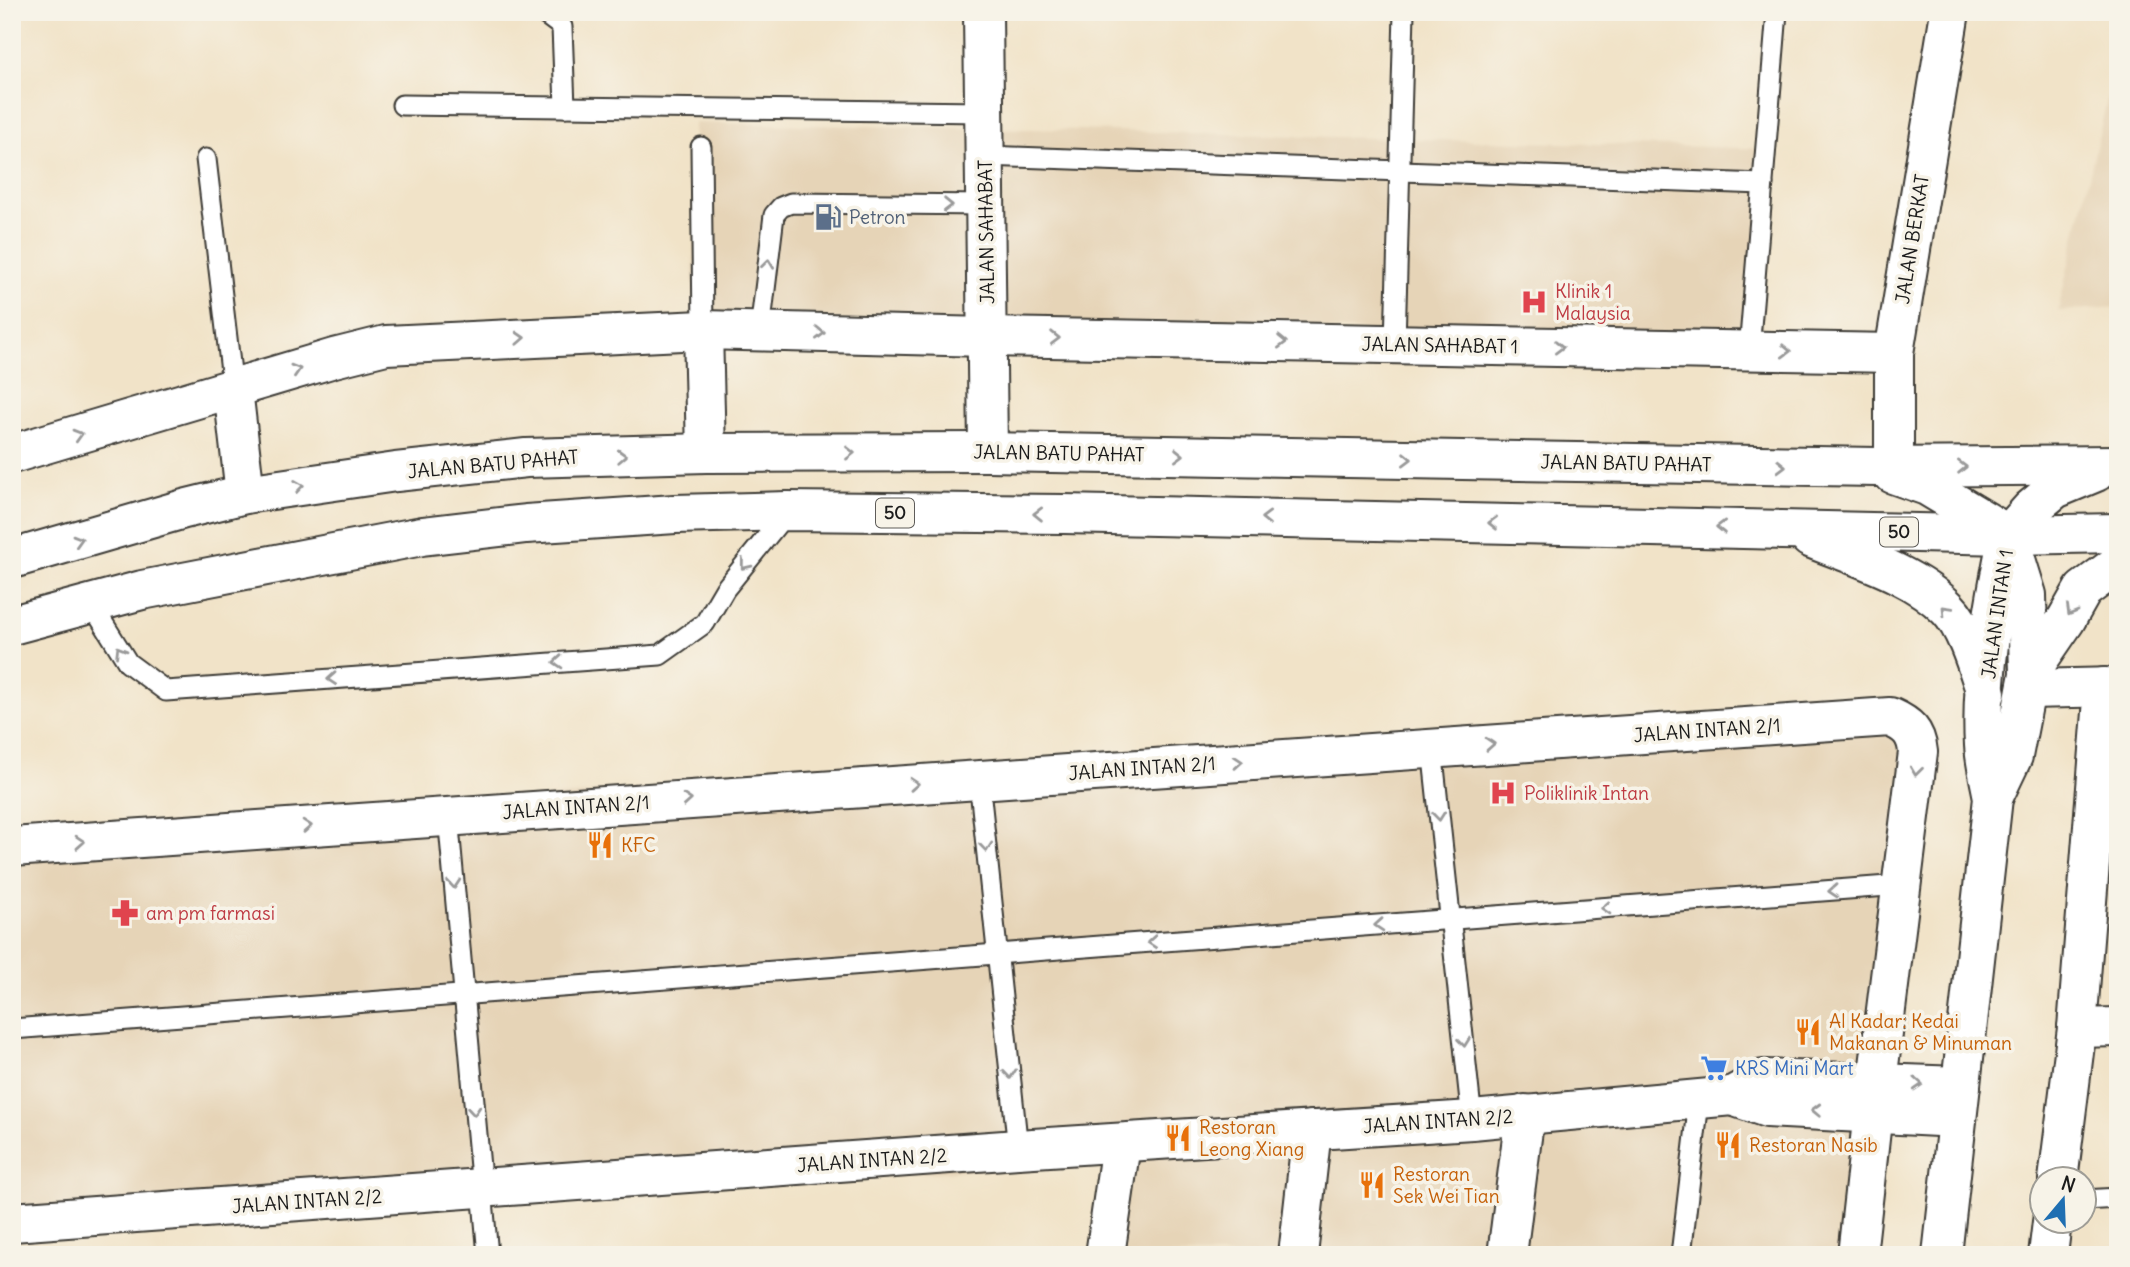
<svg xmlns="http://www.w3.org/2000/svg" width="2130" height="1267" font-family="Delius,sans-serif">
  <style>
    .built { fill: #e6d4b7 }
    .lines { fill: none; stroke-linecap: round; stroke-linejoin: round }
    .service-casing { stroke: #3c3a36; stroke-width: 23 }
    .minor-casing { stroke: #3c3a36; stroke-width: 42 }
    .trunk-casing { stroke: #3c3a36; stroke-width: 42 }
    .service { stroke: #fff; stroke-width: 19 }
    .minor { stroke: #fff; stroke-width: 38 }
    .trunk { stroke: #fff; stroke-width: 38 }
    .oneway { stroke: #999 }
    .labels { text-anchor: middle; stroke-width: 7; stroke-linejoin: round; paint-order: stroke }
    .shield { fill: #f7f3e8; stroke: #5e5c59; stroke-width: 2 }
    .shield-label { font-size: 18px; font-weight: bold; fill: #1c1c1c }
    .service-label { font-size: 19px; fill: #4e5e75; stroke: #f7f3e8; text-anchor: start }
    .street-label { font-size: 19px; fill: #1c1c1c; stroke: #f7f3e8 }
    .health-label { font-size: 19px; fill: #be3a42; stroke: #f7f3e8; text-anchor: start }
    .food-label { font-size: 19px; fill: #c56008; stroke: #f7f3e8; text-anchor: start }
    .shop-label { font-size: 19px; fill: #366cbe; stroke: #f7f3e8; text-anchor: start }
  </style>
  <rect width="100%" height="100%" fill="#f7f3e8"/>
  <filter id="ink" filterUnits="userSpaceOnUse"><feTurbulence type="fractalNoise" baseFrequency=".0143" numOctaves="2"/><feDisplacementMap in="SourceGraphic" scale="14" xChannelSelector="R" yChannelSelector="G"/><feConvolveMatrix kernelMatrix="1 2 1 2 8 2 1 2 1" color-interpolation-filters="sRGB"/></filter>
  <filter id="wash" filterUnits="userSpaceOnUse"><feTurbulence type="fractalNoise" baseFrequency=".00686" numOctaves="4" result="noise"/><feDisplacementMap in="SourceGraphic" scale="28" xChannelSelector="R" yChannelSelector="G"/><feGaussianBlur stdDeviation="1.57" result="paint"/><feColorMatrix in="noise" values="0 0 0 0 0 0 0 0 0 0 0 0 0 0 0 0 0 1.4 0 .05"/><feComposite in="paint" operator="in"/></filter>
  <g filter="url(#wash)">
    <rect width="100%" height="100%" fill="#f1e3c8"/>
    <!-- built -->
    <g class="built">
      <polygon points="2118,53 2118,307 2058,311"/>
      <polygon points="694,123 1080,130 1777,149 1760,339 693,316"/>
      <polygon points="2118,705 2118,854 2106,854"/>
      <polygon points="1932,735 1872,1255 1092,1255 1106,1161 12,1233 12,834 1374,739"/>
    </g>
  </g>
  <g filter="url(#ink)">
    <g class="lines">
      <defs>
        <g id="service">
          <polyline points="542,12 562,27 565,107"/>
          <polyline points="402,105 984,112"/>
          <polyline points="701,147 703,330"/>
          <polyline points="985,156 1763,184"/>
          <polyline points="206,159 233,389"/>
          <polyline points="760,331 774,215 781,207 791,203 986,205"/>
          <polyline points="1395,344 1404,12"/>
          <polyline points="1749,351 1777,12"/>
          <polyline points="92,605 128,663 166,691 660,655 705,623 725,589 787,512"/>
          <polyline points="1432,748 1472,1120"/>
          <polyline points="979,779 1018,1149"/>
          <polyline points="448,816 488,1255"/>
          <polyline points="2092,847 2118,846"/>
          <polyline points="12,1029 1901,885"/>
          <polyline points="2084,1200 2118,1198"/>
          <polyline points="1681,1255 1699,1101"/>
        </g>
        <g id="minor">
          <polyline points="983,12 988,452"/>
          <polyline points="703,330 706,453"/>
          <polyline points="233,389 245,494"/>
          <polyline points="12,454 334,358 386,345 703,330 987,337 1894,353"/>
          <polyline points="1894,468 1894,353 1950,12"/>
          <polyline points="2028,689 2118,687"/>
          <polyline points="1993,798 2013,756 2029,674 2027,595 2009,537"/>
          <path d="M12,847L1890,717C1908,725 1916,732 1918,752L1877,1082"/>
          <polyline points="2077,1028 2118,1027"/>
          <polyline points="1732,1096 1767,1108 1957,1118"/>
          <polyline points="2058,1180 2077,1028 2104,687"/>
          <polyline points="12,1222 1018,1149 1472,1120 1732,1096 1763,1079 1961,1086"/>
          <polyline points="1105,1255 1121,1144"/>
          <polyline points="1298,1255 1312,1130"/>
          <polyline points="1507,1255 1525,1114"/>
          <polyline points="1857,1255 1873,1112"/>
          <path d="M1942,1255L1993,798C1990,781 1985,763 1984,745C1980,679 1995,599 2008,535"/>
          <polyline points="2048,1255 2052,1222"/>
        </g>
        <g id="trunk">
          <polyline points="1893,474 1927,486 2007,534"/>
          <polyline points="2008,535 2031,509 2055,489 2096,472"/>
          <path d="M1810,538C1856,557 1913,573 1948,609C1966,627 1978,669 1986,693"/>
          <polyline points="12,559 184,509 245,494 396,472 526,458 706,453 988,452 1877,467 2118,465"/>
          <polyline points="12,625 142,590 422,536 526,524 675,514 787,511 1064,514 2008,535 2118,533"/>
          <polyline points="2029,674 2066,620 2083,590 2118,564"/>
        </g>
      </defs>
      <!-- service casing -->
      <use href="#service" class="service-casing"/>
      <!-- minor casing -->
      <use href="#minor" class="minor-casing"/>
      <!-- trunk casing -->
      <use href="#trunk" class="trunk-casing"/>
      <!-- service -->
      <use href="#service" class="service"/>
      <!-- minor -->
      <use href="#minor" class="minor"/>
      <!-- trunk -->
      <use href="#trunk" class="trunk"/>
    </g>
    <!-- one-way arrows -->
    <defs><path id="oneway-chevron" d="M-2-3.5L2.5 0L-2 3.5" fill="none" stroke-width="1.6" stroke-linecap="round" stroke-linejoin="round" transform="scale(1.75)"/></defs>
    <g class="oneway">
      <use href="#oneway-chevron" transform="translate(948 205) rotate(1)"/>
      <use href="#oneway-chevron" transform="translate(768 264) rotate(-83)"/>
      <use href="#oneway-chevron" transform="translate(820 333) rotate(1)"/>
      <use href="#oneway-chevron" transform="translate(520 338) rotate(-3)"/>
      <use href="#oneway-chevron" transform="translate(1055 338) rotate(1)"/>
      <use href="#oneway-chevron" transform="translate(1282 342) rotate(1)"/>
      <use href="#oneway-chevron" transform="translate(1559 347) rotate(1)"/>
      <use href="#oneway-chevron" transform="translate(1786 351) rotate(1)"/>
      <use href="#oneway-chevron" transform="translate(296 370) rotate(-17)"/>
      <use href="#oneway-chevron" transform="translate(78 435) rotate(-16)"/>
      <use href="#oneway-chevron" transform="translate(850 453)"/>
      <use href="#oneway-chevron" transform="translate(1179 455) rotate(1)"/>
      <use href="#oneway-chevron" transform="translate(622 456) rotate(-2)"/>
      <use href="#oneway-chevron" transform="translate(1407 459) rotate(1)"/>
      <use href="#oneway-chevron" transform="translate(1781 466) rotate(1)"/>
      <use href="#oneway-chevron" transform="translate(1962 467) rotate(-1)"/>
      <use href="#oneway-chevron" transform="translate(299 486) rotate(-8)"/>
      <use href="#oneway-chevron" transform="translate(1038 514) rotate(-179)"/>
      <use href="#oneway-chevron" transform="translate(1266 518) rotate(-179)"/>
      <use href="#oneway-chevron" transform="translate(1493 523) rotate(-179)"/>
      <use href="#oneway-chevron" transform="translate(1721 527) rotate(-179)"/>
      <use href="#oneway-chevron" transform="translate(78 540) rotate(-16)"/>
      <use href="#oneway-chevron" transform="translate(745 565) rotate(129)"/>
      <use href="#oneway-chevron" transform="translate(1946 610) rotate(-133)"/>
      <use href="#oneway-chevron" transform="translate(2071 611) rotate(120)"/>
      <use href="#oneway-chevron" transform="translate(120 651) rotate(-121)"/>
      <use href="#oneway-chevron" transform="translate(558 662) rotate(176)"/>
      <use href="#oneway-chevron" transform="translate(332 679) rotate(176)"/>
      <use href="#oneway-chevron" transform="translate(1490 744) rotate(-4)"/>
      <use href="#oneway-chevron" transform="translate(1238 762) rotate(-4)"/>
      <use href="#oneway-chevron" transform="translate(1916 771) rotate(97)"/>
      <use href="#oneway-chevron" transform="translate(914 784) rotate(-4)"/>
      <use href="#oneway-chevron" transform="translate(687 800) rotate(-4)"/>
      <use href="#oneway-chevron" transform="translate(1439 816) rotate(84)"/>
      <use href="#oneway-chevron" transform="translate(307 826) rotate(-4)"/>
      <use href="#oneway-chevron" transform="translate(80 842) rotate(-4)"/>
      <use href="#oneway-chevron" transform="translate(986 847) rotate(84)"/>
      <use href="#oneway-chevron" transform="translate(454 884) rotate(85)"/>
      <use href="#oneway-chevron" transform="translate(1833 891) rotate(176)"/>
      <use href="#oneway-chevron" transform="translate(1606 908) rotate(176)"/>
      <use href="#oneway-chevron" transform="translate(1379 925) rotate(176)"/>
      <use href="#oneway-chevron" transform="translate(1152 942) rotate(176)"/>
      <use href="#oneway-chevron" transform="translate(1464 1042) rotate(84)"/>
      <use href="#oneway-chevron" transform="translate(1010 1074) rotate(84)"/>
      <use href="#oneway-chevron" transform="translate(1918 1084) rotate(3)"/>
      <use href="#oneway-chevron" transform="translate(1816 1110) rotate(-178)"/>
      <use href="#oneway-chevron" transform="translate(474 1111) rotate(85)"/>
    </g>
  </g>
  <!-- icons -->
  <defs>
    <symbol id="fuel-bare" viewBox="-9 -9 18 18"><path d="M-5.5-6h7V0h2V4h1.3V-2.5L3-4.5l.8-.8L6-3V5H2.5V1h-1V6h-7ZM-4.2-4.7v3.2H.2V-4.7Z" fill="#5c6f8a" stroke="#f7f3e8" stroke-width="2.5" paint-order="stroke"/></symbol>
    <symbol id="hospital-bare" viewBox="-9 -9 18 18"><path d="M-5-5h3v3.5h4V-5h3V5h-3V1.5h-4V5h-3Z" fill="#e0444e" stroke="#f7f3e8" stroke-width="2.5" paint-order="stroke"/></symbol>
    <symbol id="restaurant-bare" viewBox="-9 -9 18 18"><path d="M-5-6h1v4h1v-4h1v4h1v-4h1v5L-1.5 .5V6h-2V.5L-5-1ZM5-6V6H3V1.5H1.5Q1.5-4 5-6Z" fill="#e8710a" stroke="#f7f3e8" stroke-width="2.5" paint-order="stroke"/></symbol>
    <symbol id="pharmacy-bare" viewBox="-9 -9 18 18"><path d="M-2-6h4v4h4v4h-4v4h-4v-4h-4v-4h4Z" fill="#e0444e" stroke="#f7f3e8" stroke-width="2.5" paint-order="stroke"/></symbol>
    <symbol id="supermarket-bare" viewBox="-9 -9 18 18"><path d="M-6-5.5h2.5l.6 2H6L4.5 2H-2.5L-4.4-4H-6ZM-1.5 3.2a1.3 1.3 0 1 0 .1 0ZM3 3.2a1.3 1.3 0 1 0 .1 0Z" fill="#3f7fe0" stroke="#f7f3e8" stroke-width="2.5" paint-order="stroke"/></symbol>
  </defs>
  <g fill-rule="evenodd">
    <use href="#fuel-bare" x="809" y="198" width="38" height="38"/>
    <use href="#hospital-bare" x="1515" y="283" width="38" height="38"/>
    <use href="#hospital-bare" x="1484" y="774" width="38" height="38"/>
    <use href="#restaurant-bare" x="581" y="826" width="38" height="38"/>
    <use href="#pharmacy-bare" x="106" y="894" width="38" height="38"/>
    <use href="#restaurant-bare" x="1789" y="1013" width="38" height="38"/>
    <use href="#supermarket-bare" x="1695" y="1049" width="38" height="38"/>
    <use href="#restaurant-bare" x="1159" y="1119" width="38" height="38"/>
    <use href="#restaurant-bare" x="1709" y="1126" width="38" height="38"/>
    <use href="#restaurant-bare" x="1353" y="1166" width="38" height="38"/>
  </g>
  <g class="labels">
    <!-- shield labels -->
    <g class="shield">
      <rect x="876" y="498.5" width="38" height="29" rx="5"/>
      <rect x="1880" y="517.5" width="38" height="29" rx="5"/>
    </g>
    <g class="shield-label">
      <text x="895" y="519">50</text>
      <text x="1899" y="538">50</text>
    </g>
    <!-- service labels -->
    <g class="service-label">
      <text x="849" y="224">Petron</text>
    </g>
    <!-- street labels -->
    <g class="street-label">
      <text transform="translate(986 232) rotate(-91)" y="7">JALAN SAHABAT</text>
      <text transform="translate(1912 239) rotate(-81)" y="7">JALAN BERKAT</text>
      <text transform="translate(1440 345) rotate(1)" y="7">JALAN SAHABAT 1</text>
      <text transform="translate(1059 453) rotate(1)" y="7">JALAN BATU PAHAT</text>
      <text transform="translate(1626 463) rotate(1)" y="7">JALAN BATU PAHAT</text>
      <text transform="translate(493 464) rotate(-5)" y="7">JALAN BATU PAHAT</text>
      <text transform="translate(1997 614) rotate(-82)" y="7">JALAN INTAN 1</text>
      <text transform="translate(1707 730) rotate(-4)" y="7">JALAN INTAN 2/1</text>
      <text transform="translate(1142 768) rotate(-4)" y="7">JALAN INTAN 2/1</text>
      <text transform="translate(576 807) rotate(-4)" y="7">JALAN INTAN 2/1</text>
      <text transform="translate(1438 1121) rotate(-4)" y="7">JALAN INTAN 2/2</text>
      <text transform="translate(872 1160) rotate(-4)" y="7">JALAN INTAN 2/2</text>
      <text transform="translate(307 1201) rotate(-4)" y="7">JALAN INTAN 2/2</text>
    </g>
    <!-- health labels -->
    <g class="health-label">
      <text x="1555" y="298">Klinik 1<tspan x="1555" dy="22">Malaysia</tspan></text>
      <text x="1524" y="800">Poliklinik Intan</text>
      <text x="146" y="920">am pm farmasi</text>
    </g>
    <!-- food labels -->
    <g class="food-label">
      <text x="621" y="852">KFC</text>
      <text x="1829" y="1028">Al Kadar: Kedai<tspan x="1829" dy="22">Makanan &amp; Minuman</tspan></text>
      <text x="1199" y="1134">Restoran<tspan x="1199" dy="22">Leong Xiang</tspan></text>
      <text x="1749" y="1152">Restoran Nasib</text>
      <text x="1393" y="1181">Restoran<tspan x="1393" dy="22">Sek Wei Tian</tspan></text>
    </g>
    <!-- shop labels -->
    <g class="shop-label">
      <text x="1735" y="1075">KRS Mini Mart</text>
    </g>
  </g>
  <!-- margin -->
  <rect width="2130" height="1267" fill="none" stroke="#f7f3e8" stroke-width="42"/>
  <!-- north arrow -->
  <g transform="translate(2063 1200) rotate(19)"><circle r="33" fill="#f7f3e8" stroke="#9f9d96" stroke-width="2"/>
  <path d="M0-5L12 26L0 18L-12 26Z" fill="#1f6fb2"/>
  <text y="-10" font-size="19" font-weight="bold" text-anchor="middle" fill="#1c1c1c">N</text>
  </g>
</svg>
